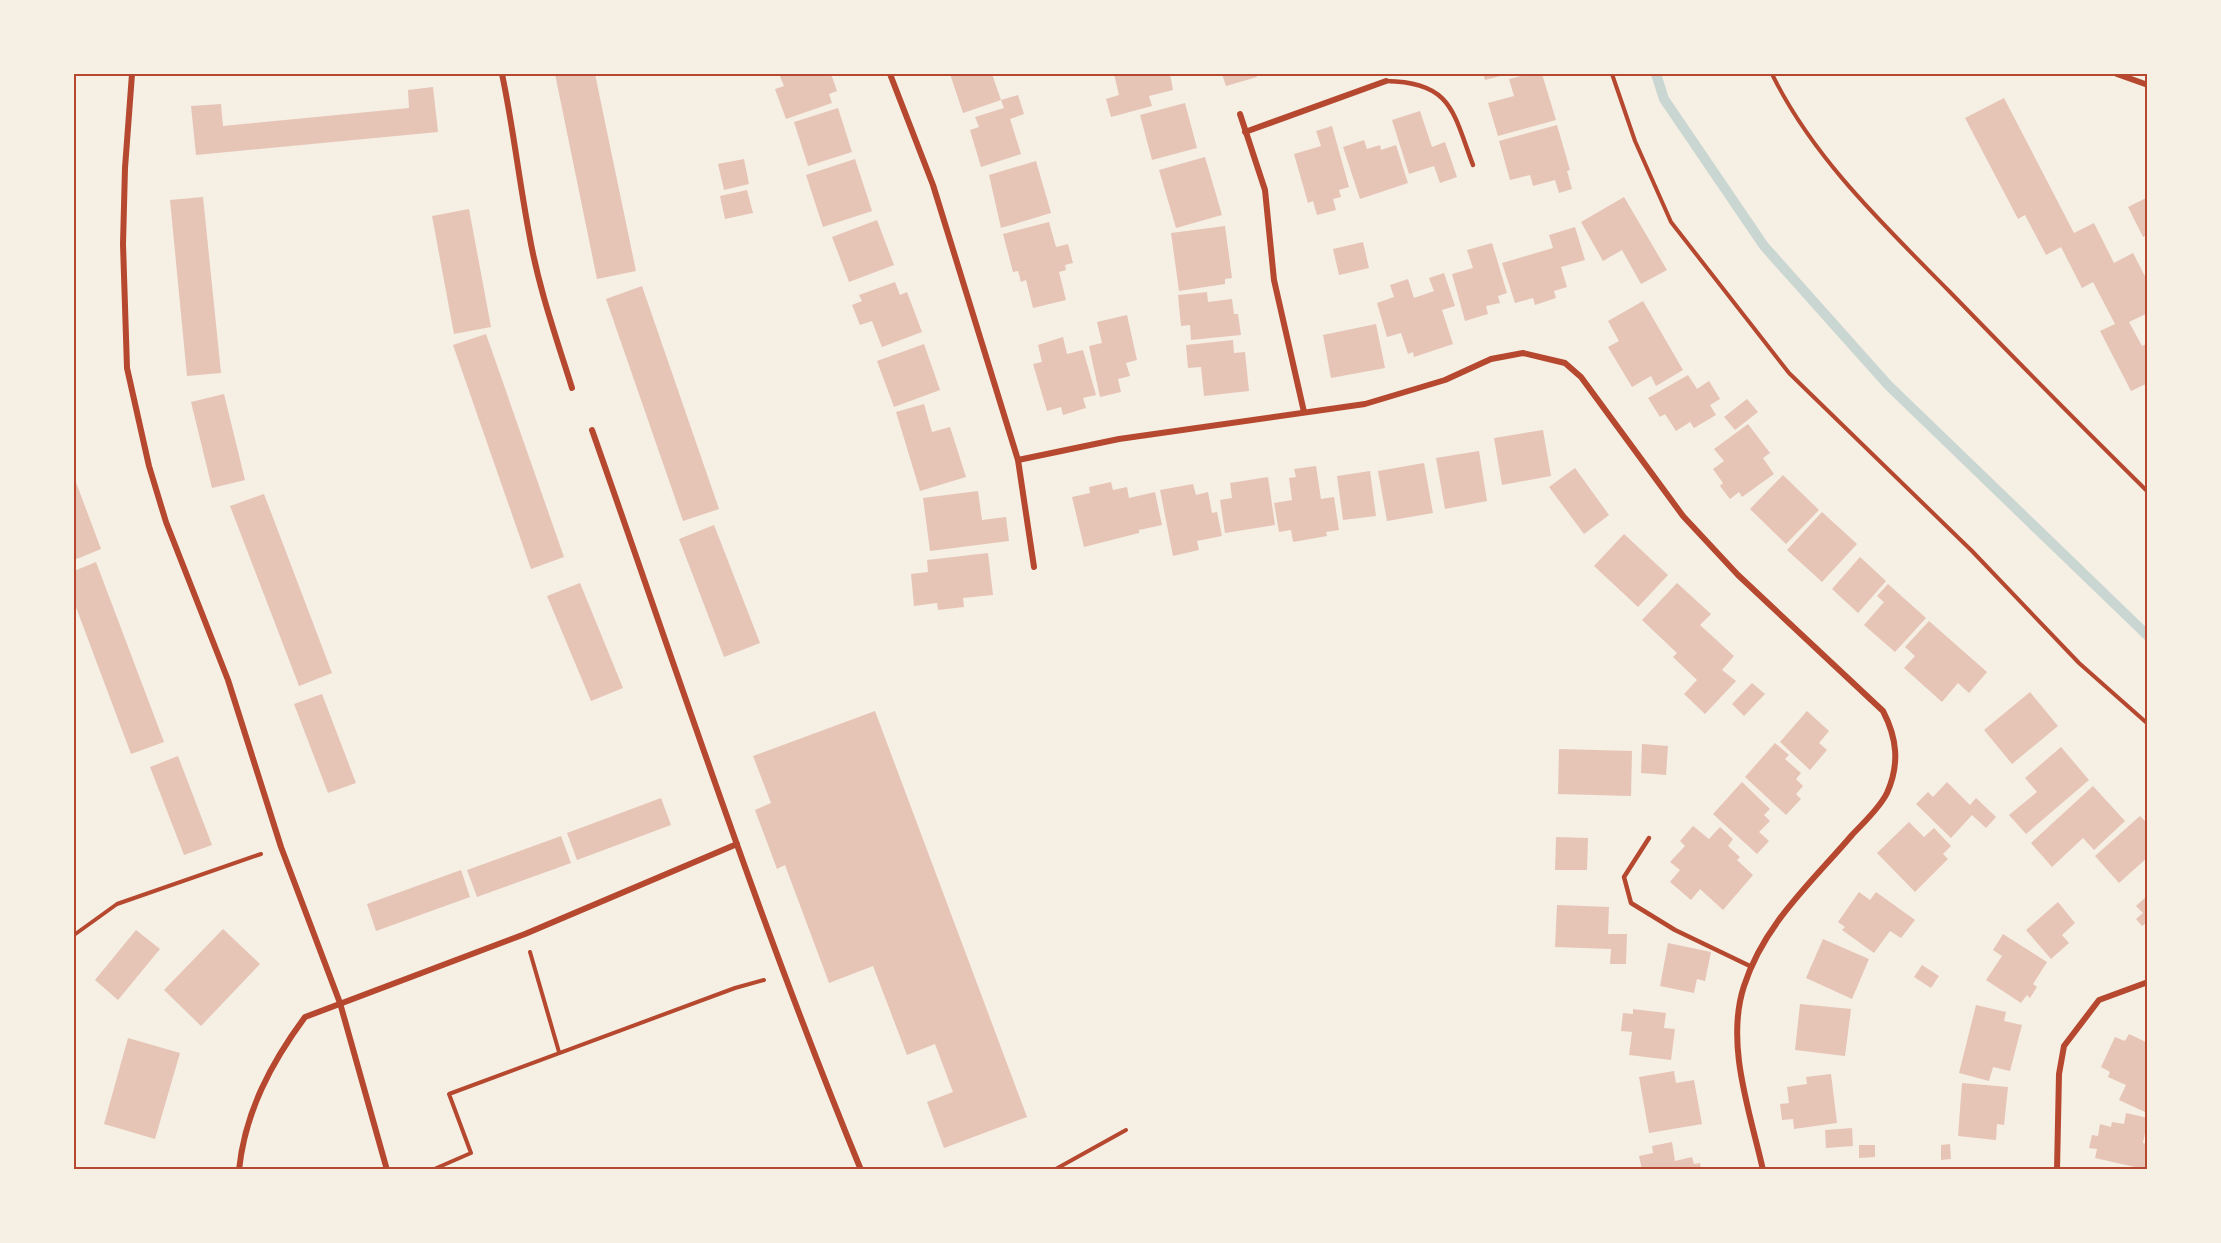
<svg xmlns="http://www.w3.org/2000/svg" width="2221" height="1243" font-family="'Zilla Slab',serif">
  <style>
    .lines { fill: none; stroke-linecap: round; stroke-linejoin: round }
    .stream { stroke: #c9d6d2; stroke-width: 10 }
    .building { fill: #e6c5b7 }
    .path { stroke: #b5482f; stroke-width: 4 }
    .service { stroke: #b5482f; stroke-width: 4.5 }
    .minor { stroke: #b5482f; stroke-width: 6 }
    .neatline { fill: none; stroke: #b5482f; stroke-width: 2 }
  </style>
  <rect width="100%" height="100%" fill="#f6efe4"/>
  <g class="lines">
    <!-- stream -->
    <polyline class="stream" points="1656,74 1664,99 1764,246 1888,385 2148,636"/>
  </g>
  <!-- building -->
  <g class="building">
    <polygon points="555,74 595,74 636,271 597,279"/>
    <polygon points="779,74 831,74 837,91 829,94 832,103 786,119 775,89 784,86"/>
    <polygon points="950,74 992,74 1001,100 963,113"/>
    <polygon points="1114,74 1170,74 1173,90 1149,96 1152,106 1111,117 1106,99 1119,95"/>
    <polygon points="1222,74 1256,74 1257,77 1226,86"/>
    <polygon points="1483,74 1508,74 1485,80"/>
    <polygon points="1529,74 1542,74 1556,120 1498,136 1488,103 1514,96 1509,79"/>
    <polygon points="433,87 438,132 196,155 191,106 221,104 223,126 409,108 408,90"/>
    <polygon points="1018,95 1024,114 1010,119 1021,154 981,167 970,130 979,127 975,117 1004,108 1001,100"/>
    <polygon points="2004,98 2074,233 2094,223 2114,263 2133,253 2148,282 2148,313 2129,322 2142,346 2148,343 2148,383 2131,391 2100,331 2115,324 2093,282 2082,288 2061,247 2046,255 2025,215 2018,219 1965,118"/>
    <polygon points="1185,103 1197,148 1152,160 1140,115"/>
    <polygon points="838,108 852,152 808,166 794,122"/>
    <polygon points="1420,111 1432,147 1445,142 1457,177 1440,183 1434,166 1409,174 1392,120"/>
    <polygon points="1557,125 1570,170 1567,171 1572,189 1559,193 1555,180 1533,186 1530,175 1510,180 1499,141"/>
    <polygon points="1332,126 1349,187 1339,190 1341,197 1333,199 1336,210 1317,215 1313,201 1308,203 1294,154 1321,146 1316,131"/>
    <polygon points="1364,140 1367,149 1380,145 1381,150 1396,145 1408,183 1360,199 1343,147"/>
    <polygon points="1205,157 1222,215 1176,228 1159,170"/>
    <polygon points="744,159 749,184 724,190 718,164"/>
    <polygon points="855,159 872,211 823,227 806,175"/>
    <polygon points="1036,161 1051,213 1001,228 989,175"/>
    <polygon points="747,190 753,213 725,219 720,196"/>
    <polygon points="203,197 221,373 187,376 170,200"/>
    <polygon points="1624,197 1667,270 1641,284 1622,250 1603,261 1581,222"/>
    <polygon points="2148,197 2148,234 2143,237 2128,207"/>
    <polygon points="469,209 491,327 454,334 432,216"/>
    <polygon points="877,220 894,265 849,282 832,237"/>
    <polygon points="1049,222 1056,247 1068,244 1073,263 1065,265 1066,270 1059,272 1066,300 1033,308 1026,280 1021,282 1018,271 1013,272 1003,234"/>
    <polygon points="1225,226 1232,278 1225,279 1225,284 1179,291 1171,233"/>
    <polygon points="1575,227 1585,260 1561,267 1567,287 1554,291 1556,298 1535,305 1533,298 1515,303 1502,263 1553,248 1549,235"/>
    <polygon points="1363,242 1369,268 1339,275 1333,249"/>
    <polygon points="1492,243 1507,293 1498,296 1500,303 1486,306 1488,314 1465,321 1452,274 1473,268 1467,250"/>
    <polygon points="1444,273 1455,306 1442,310 1453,344 1414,357 1413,352 1408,354 1401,333 1387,337 1377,303 1394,297 1390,285 1408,279 1414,298 1434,291 1429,278"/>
    <polygon points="895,282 900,295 907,292 922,332 882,347 872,321 860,325 852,305 862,301 859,295"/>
    <polygon points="642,286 719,509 683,521 606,299"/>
    <polygon points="1207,292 1208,302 1232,299 1234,314 1238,314 1241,335 1191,340 1190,325 1181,326 1178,295"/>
    <polygon points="1643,301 1683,370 1656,386 1651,376 1632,387 1608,347 1619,341 1608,321"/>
    <polygon points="1127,315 1137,360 1126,363 1130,376 1118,379 1121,392 1100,397 1089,346 1102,343 1097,322"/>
    <polygon points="1376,324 1385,368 1331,378 1323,335"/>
    <polygon points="486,334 564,557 531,569 453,345"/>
    <polygon points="1063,337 1067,354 1083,350 1096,395 1083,398 1086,408 1063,415 1061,407 1047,411 1033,364 1042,362 1038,345"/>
    <polygon points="1233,340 1234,353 1245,352 1249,391 1204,396 1201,367 1188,368 1186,345"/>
    <polygon points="924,344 940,390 894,407 877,361"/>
    <polygon points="1688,375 1697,389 1709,381 1720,399 1710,405 1716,415 1694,428 1690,422 1676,431 1665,414 1660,417 1648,398"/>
    <polygon points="224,394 245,480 212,488 191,402"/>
    <polygon points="1747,399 1758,412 1735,430 1724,417"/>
    <polygon points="924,404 932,432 950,427 966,477 920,491 896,412"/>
    <polygon points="1748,424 1770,453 1763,458 1774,474 1742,497 1739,492 1730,499 1720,486 1723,483 1713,469 1724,461 1714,449"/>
    <polygon points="1543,430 1551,476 1502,485 1494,438"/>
    <polygon points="1479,451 1487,501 1445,509 1436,458"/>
    <polygon points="1424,463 1433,513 1387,521 1378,471"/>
    <polygon points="1316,466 1321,499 1334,497 1339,530 1326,532 1327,536 1293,542 1291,530 1279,532 1274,503 1292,500 1289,478 1296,477 1294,469"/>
    <polygon points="1575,468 1609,515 1584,534 1549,487"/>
    <polygon points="1370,471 1376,516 1343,520 1337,476"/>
    <polygon points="1783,475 1819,510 1786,544 1750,509"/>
    <polygon points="74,477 101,549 74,560"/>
    <polygon points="1268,477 1275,525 1225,533 1220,500 1232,498 1230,483"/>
    <polygon points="1111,482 1113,490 1127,487 1129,498 1155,492 1162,525 1139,530 1139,533 1084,547 1072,497 1090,493 1089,487"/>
    <polygon points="1193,484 1196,495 1208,492 1212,513 1217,512 1222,536 1197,541 1199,550 1173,556 1160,490"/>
    <polygon points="978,491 982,520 1006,517 1009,541 930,551 923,498"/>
    <polygon points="264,494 332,673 299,686 230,506"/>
    <polygon points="1822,512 1857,544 1822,582 1787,550"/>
    <polygon points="714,525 760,643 724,657 679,539"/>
    <polygon points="1624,534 1668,575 1638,607 1594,566"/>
    <polygon points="988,553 993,595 963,598 964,607 938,610 937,603 914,606 911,574 928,572 927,560"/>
    <polygon points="1860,557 1886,581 1858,613 1832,589"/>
    <polygon points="96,562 164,742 131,754 74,602 74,571"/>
    <polygon points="580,583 623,688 591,701 547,596"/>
    <polygon points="1677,583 1711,614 1700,625 1734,656 1722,670 1736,681 1705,714 1684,694 1697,680 1673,657 1677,653 1642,620"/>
    <polygon points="1888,584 1926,618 1895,652 1864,625 1884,602 1877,596"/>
    <polygon points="1929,621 1987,672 1969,693 1958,683 1942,702 1904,668 1915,656 1905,647"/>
    <polygon points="1752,683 1765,694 1744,716 1732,704"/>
    <polygon points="2030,692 2058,726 2012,764 1984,730"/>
    <polygon points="322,694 356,783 328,793 294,704"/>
    <polygon points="875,711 1027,1117 944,1148 927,1102 953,1092 935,1044 907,1055 873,966 829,983 785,865 777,869 755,810 771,803 753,756"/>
    <polygon points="1807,711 1829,731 1819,743 1827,750 1810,770 1780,742"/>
    <polygon points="1775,743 1789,755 1785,759 1801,773 1796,779 1803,786 1796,794 1801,799 1786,815 1745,777"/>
    <polygon points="1642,744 1668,746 1666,775 1641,773"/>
    <polygon points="2061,747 2089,780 2026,834 2009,815 2037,792 2025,778"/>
    <polygon points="1559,749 1632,751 1631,796 1558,794"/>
    <polygon points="178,756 212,845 184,855 150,767"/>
    <polygon points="1742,782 1770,809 1764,815 1770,821 1759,832 1769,841 1757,854 1713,814"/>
    <polygon points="1947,782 1970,805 1976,798 1996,817 1986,828 1972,815 1951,838 1916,804 1928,792 1933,797"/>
    <polygon points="2093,786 2125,821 2094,850 2083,838 2052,867 2031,843"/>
    <polygon points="661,798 671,825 577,860 567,833"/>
    <polygon points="2140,816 2148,824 2148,857 2119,883 2095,856"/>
    <polygon points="1909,822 1924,837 1934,828 1951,846 1943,854 1948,859 1915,892 1877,853"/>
    <polygon points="1693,826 1709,839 1720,827 1733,839 1728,846 1740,857 1737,860 1753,875 1723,910 1700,889 1691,900 1670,882 1680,870 1670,862 1685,846 1680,841"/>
    <polygon points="561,836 571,863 477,897 467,870"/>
    <polygon points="1556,837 1588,838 1587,870 1555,870"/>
    <polygon points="461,870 470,897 376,931 367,904"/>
    <polygon points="1859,892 1870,900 1876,892 1915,920 1901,938 1890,931 1874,953 1842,930 1845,927 1838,922"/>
    <polygon points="2148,895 2148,922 2142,926 2136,919 2143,913 2136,906"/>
    <polygon points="2058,902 2075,923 2062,935 2069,943 2051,959 2026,930"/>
    <polygon points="1557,905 1609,907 1608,934 1627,934 1626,964 1610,964 1611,949 1555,947"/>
    <polygon points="223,929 260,964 201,1026 164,990"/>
    <polygon points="136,930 160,949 118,1000 95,980"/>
    <polygon points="2003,934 2047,962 2033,984 2037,987 2030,998 2027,995 2021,1003 1986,980 2002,956 1993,950"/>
    <polygon points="1823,939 1869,959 1852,999 1806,978"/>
    <polygon points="1668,943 1711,952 1705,981 1697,979 1694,993 1660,986"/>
    <polygon points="1922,965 1939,976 1931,988 1914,977"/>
    <polygon points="1800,1004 1851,1009 1845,1056 1795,1050"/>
    <polygon points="1976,1005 2006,1012 2004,1021 2022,1025 2010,1071 1993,1067 1989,1081 1959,1073"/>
    <polygon points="1633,1009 1666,1013 1664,1028 1675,1029 1671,1060 1629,1055 1632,1032 1621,1031 1623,1013 1633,1014"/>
    <polygon points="2129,1034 2148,1043 2148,1106 2145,1112 2119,1100 2126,1085 2108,1077 2110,1072 2101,1067 2115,1037 2125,1041"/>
    <polygon points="128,1038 180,1053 155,1139 104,1124"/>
    <polygon points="1674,1071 1676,1083 1694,1080 1702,1124 1649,1133 1639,1077"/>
    <polygon points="1831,1074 1837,1123 1794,1129 1793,1119 1782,1120 1780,1104 1789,1103 1787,1087 1807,1084 1806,1077"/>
    <polygon points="1962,1083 2008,1087 2004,1125 1997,1124 1996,1140 1958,1136"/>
    <polygon points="2126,1113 2148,1118 2143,1143 2148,1144 2148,1170 2095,1158 2097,1149 2089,1148 2092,1135 2098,1136 2100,1124 2111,1127 2112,1122 2124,1124"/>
    <polygon points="1852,1128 1853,1146 1826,1148 1825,1130"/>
    <polygon points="1672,1142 1675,1161 1692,1157 1694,1164 1700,1163 1701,1170 1642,1170 1639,1156 1653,1153 1652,1146"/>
    <polygon points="1950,1144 1951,1159 1941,1160 1941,1145"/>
    <polygon points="1859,1145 1875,1145 1875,1157 1859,1158"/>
  </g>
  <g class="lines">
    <!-- path -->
    <g class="path">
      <polyline points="1612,74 1635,141 1671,222 1789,373 1972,551 2079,663 2148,724"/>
      <path d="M1772,74C1813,158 1884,225 1949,291C2015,359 2081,426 2148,492"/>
      <polyline points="74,935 117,904 261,854"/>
      <polyline points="530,952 559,1052"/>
      <polyline points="432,1170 471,1153 449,1094 735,988 764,980"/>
      <polyline points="1054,1170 1126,1130"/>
    </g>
    <!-- service -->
    <g class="service">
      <path d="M1386,81C1452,82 1453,112 1473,165"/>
      <polyline points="1649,838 1624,877 1631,903 1675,930 1752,967"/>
    </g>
    <!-- minor -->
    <g class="minor">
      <polyline points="132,74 125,168 123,244 127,368 149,466 166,522 228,680 281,847 340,1003 387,1170"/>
      <path d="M502,74C513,126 519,180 529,233C538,286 556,337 572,388"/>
      <polyline points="890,74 933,185 1018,460 1034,567"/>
      <polyline points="2117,74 2148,85"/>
      <polyline points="1240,114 1265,190 1274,280 1304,412"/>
      <polyline points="1245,132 1386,81"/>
      <path d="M592,430C679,677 761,927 861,1170"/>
      <path d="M1018,460L1119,439L1365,404L1445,380L1491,359L1523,353L1565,363L1581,377L1683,516L1738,575L1883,711C1897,738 1900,764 1887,793C1879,809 1863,823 1852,835C1811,883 1764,924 1744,986C1725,1044 1750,1112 1763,1170"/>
      <path d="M239,1170C245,1112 271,1063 305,1017L525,934L737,844"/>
      <polyline points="2057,1170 2059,1074 2064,1046 2099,1000 2148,982"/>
    </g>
  </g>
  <!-- border -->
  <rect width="2221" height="1243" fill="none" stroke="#f6efe4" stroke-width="150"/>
  <rect x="75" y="75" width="2071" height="1093" class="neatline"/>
</svg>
